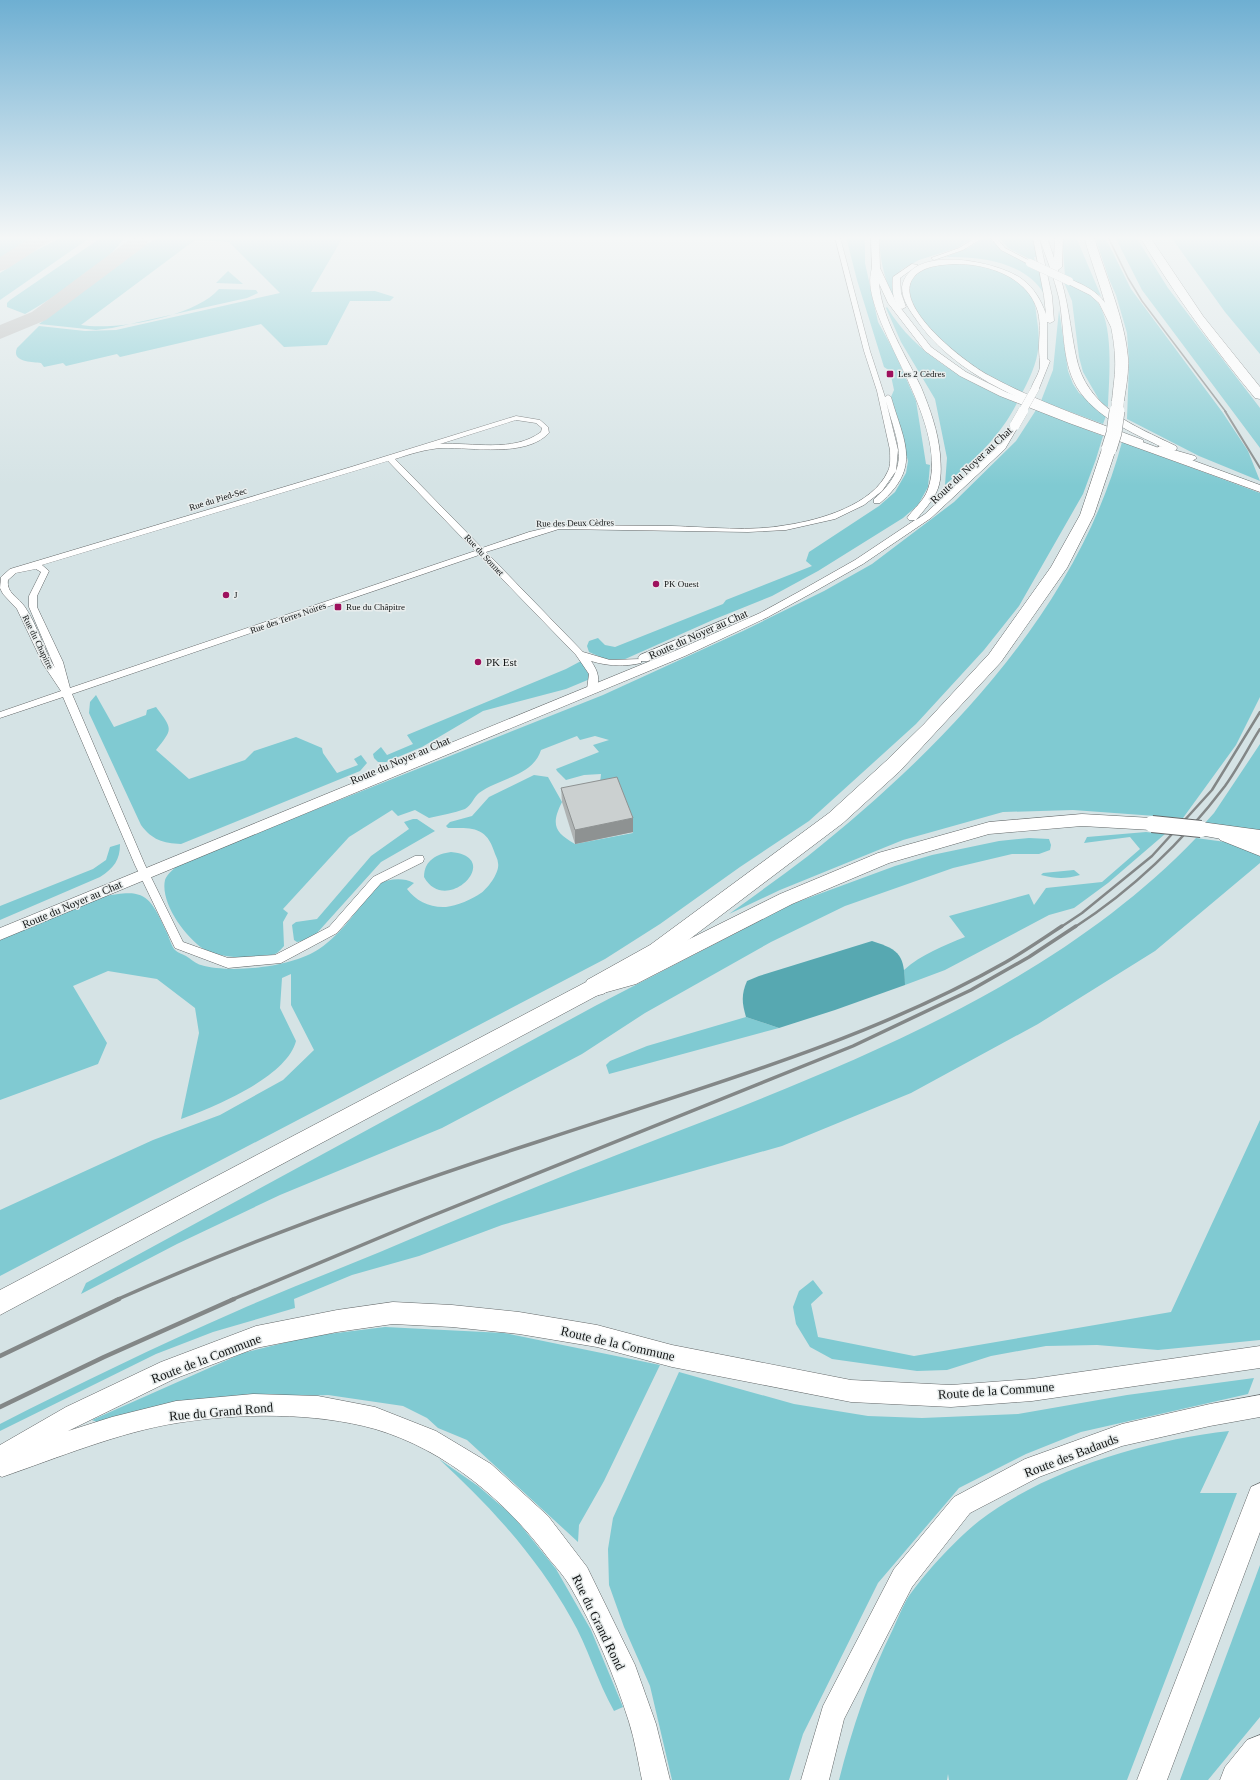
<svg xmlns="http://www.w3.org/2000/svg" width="1260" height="1780" font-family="'Times New Roman',serif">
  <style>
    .built { fill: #d5e3e5 }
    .green { fill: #80cad2 }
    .water { fill: #57a8b1 }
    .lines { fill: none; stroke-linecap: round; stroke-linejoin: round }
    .taxiway { fill: #b6baba; fill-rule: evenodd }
    .minor-casing { stroke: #636768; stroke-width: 1 }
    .tertiary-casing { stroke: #636768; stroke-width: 1 }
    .secondary-casing { stroke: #636768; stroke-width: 1 }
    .primary-casing { stroke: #636768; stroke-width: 1 }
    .motorway-casing { stroke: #636768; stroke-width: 1 }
    .minor { fill: #fff; fill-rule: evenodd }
    .tertiary { fill: #fff; fill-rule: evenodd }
    .secondary { fill: #fff; fill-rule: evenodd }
    .primary { fill: #fff; fill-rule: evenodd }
    .motorway { fill: #fff; fill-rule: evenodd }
    .rail-far4 { stroke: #838787; stroke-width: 1.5 }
    .rail-far3 { stroke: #838787; stroke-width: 2 }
    .rail-far2 { stroke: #838787; stroke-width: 2.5 }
    .rail-far1 { stroke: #838787; stroke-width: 3.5 }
    .rail { stroke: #838787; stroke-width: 4.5 }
    .tertiary-bridge-far1-casing { stroke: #636768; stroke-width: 8; stroke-linecap: butt }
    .tertiary-bridge-casing { stroke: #636768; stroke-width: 10; stroke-linecap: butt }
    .primary-bridge-casing { stroke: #636768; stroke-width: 18; stroke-linecap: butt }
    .motorway-bridge-far1-casing { stroke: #636768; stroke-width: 12; stroke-linecap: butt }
    .motorway-bridge-casing { stroke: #636768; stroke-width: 16; stroke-linecap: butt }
    .tertiary-bridge-far1 { stroke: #fff; stroke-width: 8 }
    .tertiary-bridge { stroke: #fff; stroke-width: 10 }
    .primary-bridge { stroke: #fff; stroke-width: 16 }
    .motorway-bridge-far1 { stroke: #fff; stroke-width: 12 }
    .motorway-bridge { stroke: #fff; stroke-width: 15 }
    .wall { fill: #afb3b3 }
    .shaded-wall { fill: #8e9292 }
    .building { fill: #cbd0d0; stroke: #8e9292 }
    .poi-dot { fill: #9e115d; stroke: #e8eded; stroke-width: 1.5 }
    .labels { text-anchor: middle; stroke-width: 3; stroke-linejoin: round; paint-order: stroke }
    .far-poi-label { font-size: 9px; fill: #131515; stroke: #e8eded; text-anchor: start }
    .far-street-label { font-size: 9px; fill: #131515; stroke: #e8eded }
    .street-label { font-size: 11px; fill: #131515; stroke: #e8eded }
    .poi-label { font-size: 11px; fill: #131515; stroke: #e8eded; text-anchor: start }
    .near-street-label { font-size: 13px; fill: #131515; stroke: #e8eded }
  </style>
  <rect width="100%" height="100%" fill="#e8eded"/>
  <!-- built -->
  <rect class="built" x="0" y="237" width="1260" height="1543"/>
  <!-- green -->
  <g class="green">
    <polygon points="0,237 33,237 0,258"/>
    <polygon points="62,237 91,237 0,300 0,273 31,253"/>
    <path d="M102,237H125C105,266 56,296 25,314L7,307V303L10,300Z"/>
    <path d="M160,237H343L311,292L375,291L394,297L390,301H350L327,345L284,347L261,324L120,357L117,354L66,366L63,363L44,367L41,363C32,362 11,362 17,348L39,326L85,331L116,330L280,293L229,242L195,240L81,325C115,331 195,317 219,289L256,290L258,293L247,298L112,328L96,330L39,324L148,243Z"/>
    <polygon points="846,237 865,237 865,263 878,322 894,351 916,401 926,464 930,465 928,487 918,505 903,518 818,571 772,596 715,619 623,660 605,659 589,652 587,646 589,641 598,638 605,645 615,647 723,604 726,600 812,566 806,561 809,552 879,506 895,492 906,473 908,461 891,397 894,390 890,371 884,367 857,280"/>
    <path d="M879,237H974L957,248L919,260L901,270L892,285L896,304C885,282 880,261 879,237Z"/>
    <path d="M985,237H991L993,240L1040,270L1044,294C1025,262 980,256 946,257L968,248Z"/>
    <polygon points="999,237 1033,237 1037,257 1034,257 1035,262 1008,248"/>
    <polygon points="1062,237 1076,237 1101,296 1065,276"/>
    <polygon points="1095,237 1105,237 1131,289 1223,413 1248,451 1260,481 1199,456 1127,419 1129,362 1127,333 1116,295 1109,279"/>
    <polygon points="1115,237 1136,237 1168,288 1260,408 1260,448 1142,290"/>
    <polygon points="1171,237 1254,237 1255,239 1255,237 1260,237 1260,354 1225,312"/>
    <path d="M946,264C976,263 1022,269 1034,302C1036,307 1036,314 1037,320C1042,350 1036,366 1022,393C983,374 928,342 911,299C909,293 910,285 911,278L925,268Z"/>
    <polygon points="228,271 243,284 216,283"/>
    <path d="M1063,280C1074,286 1087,290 1095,299C1115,321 1109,379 1108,407L1101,403L1083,372L1079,357L1072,301Z"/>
    <path d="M887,307C916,356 967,381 1017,403C1000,437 973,461 945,485L947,458L935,399L901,342L886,308Z"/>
    <polygon points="1059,310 1068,371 1073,384 1079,393 1106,416 1103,424 1041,401 1053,370"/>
    <path d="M1036,410L1103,436L1096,459L1083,494L1019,606L984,650L916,724L809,821L740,867L660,924L605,959L0,1276V1210L153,1140L220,1115L283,1080L314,1050L291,1005V974L282,978L280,1008L296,1041C287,1077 214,1107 181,1119L199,1033L195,1008L157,979L108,971L73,986L107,1043L98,1064L0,1100V939L102,897C144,888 149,894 166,931C169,936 171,946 175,950C178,953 183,954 186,956C191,959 196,964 201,965C231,974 293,967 319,949C343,933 359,907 377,884C390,879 402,877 414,883L407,889C416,901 430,908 446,907C456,906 473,899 481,893C488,888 500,872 498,863C498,859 495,855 494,851C486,826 471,828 448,828L446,826L450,822L472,816L489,797L534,775L548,777L562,802C551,824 554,832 575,844L633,833L600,783L601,774L584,775L566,780L557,771L556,769L599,752L593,745L609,740L595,736L580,740L577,736L541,750C533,776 499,778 479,793C474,797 471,806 465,809C454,813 441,815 429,818L415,810L398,816L392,810L349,837L283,909L288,913L283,922L284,946C281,949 278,953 275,954C256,960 219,959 202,948C185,936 160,903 165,880C167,874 175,868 179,864L603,695L743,631L824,591L872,564L954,502L1016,441Z"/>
    <path d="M1122,442L1260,493V697L1236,745L1183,818L1073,810L1003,812L903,840L780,890L729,914C755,895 782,876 808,856C941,750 1077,611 1122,442Z"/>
    <polygon points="581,661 589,675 590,679 566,689 483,711 422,747 386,762 378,762 374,758 373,754 381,747 387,755 413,744 407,735 566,669"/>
    <path d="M96,695L114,727L146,715L147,710L156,707C173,730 173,728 156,750L189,779L245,760L254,751L296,737L322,748L323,753L337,773L358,765L354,759L361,755L367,763L360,771L181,844C163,843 152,840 141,825L89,713L90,702Z"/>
    <polygon points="1260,744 1260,832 1205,823 1214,813"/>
    <polygon points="413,819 417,819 435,831 381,862 317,933 307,940 297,942 294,940 292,925 296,922 317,919 371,856 409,829 404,822"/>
    <path d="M1146,832L1165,834L1108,883L1074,908L1049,915L945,970L905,985L904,970C922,954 943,946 965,937L949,916L1029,894L1034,905L1046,888L1102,882L1140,849L1130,837L1084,843L1087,837Z"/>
    <polygon points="1029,838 1049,839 1051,845 1050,850 1039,854 1012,854 953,868 845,906 771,942 645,1013 582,1054 442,1128 280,1195 177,1244 81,1294 86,1283 595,1006 792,904 895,866 932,855 999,841"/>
    <path d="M1196,838L1233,843L1260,853V863L1155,951L1038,1024L911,1093L782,1146L502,1225L419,1256L352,1275L294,1299L295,1308L213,1332L156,1354L0,1431V1424C78,1384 157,1346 237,1311C284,1290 332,1272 380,1252C444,1225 508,1198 573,1172C787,1087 1033,1008 1196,838Z"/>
    <path d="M120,844C120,860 114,868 100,877L0,920V906L93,869L106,860L110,847Z"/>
    <path d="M451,852C505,857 446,917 424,877C424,860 437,854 451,852Z"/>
    <path d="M1074,870L1080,875C1066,879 1056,879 1041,875L1043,873Z"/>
    <polygon points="746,1017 779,1028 609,1074 606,1065 610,1061 647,1046"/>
    <polygon points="1260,1120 1260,1340 1158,1350 1097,1345 1046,1346 991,1356 947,1370 917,1371 832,1359 810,1347 796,1324 793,1307 799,1291 813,1280 823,1293 811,1304 818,1337 914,1356 1171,1312"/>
    <polygon points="385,1327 504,1333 660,1365 604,1481 579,1525 578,1542 467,1440 438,1428 427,1418 403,1406 328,1395 197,1400 99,1423 92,1420 243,1353 312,1336"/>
    <polygon points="679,1372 794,1404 868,1416 922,1418 1018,1414 1127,1395 1254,1378 1248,1394 1081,1432 1026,1454 959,1488 878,1583 803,1734 789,1780 672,1780 650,1686 624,1627 609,1585 608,1549 613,1518"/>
    <path d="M1229,1431L1200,1493H1237L1127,1780H949L948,1774L947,1780H839C852,1729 869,1677 893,1629C897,1620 902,1608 907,1599C923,1575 956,1539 979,1521C1045,1470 1147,1440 1229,1431Z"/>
    <path d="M439,1459L478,1486L514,1517L556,1569L591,1630L623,1707L614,1711C597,1681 588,1647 571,1618C537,1557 490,1506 439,1459Z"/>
    <polygon points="1260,1565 1260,1717 1208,1780 1180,1780"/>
  </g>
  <!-- water -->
  <path class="water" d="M872,941C901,950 904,956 905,985L835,1010L779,1028L746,1017C742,1003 741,995 747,981L759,976Z"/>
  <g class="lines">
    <!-- taxiway -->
    <g class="taxiway">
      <polygon points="32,237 53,237 50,241 7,269 0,271 0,257"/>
      <polygon points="133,237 151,237 145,246 46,320 0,339 0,325 32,312"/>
    </g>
    <defs>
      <path id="minor" d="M835,237H840L870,351L885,397L888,395L891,397C904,442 922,467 880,503H874V499C913,466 897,443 886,401L898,450L896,471L882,491L864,505L835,519L786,530L748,532L559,529L486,552L583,652L610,660L641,659V663C625,667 607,666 591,661C598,671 601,680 595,691L592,692L587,689L589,674L576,655L479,555L72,694L145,865L183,942L228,958L275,955L329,927L373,877L415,856H423L424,859L423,862L381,883L337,933L281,963L228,968L175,948L135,865L63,697L0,718V712L61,691L43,664L17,609L3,594L0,588L1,577L10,569L351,467L516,416L540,420L548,427L549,433C525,458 473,447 442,448C426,449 410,454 395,459L482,548L529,532L559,525C597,525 634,526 672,526C708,527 751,532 787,525C820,520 873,505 888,471C891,465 890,457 890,450L877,391L864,351ZM516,420L536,423L542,428L541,432C513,453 473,442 440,444ZM388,461L475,551L70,688L63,662L37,607V596L49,571L42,565ZM36,569L41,572L29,596V607L55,668C43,649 38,626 25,607C18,597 6,593 8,580L16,573Z"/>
      <g id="tertiary">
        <polygon points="977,237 984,237 963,250 934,260 931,258 959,248"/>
        <polygon points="990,237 996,237 1005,248 1034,263 1028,264 1001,250"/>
        <path d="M1033,237H1039L1052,296L1054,321L1050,323L1047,322V359L1050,361L1038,391H1032L1031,389C1033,382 1039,374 1040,367C1040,361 1039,354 1039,348C1039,337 1041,324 1038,312C1028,276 986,263 953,264C940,265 923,266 914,277C890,305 966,363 988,375C1037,402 1091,420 1143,440V444H1137C1062,415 966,389 918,322C910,311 902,300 902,287C910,243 997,261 1022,279C1034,288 1041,300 1046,314L1044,296Z"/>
        <path d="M912,264L918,265L900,278L901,293L906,307L902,309C892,305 892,286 893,277Z"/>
        <path d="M873,266L880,268C873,306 905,353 921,387C930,409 938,431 940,454C941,467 942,481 936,493C931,503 923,511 916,520L925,514L998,445L1012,423H1018L1019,425L1005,449L931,518L863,564L810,594L768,617L685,656L0,940V928L677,650L760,613L802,590L855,560L915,520H909L907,518C914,508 924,501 928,489C953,418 852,311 873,266Z"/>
        <path d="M1066,279C1072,279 1076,282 1081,284C1103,295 1107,304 1118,325L1117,327H1111L1099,303L1090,295L1066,283Z"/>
        <polygon points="1160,446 1195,456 1197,458 1192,461 1157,451 1155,449"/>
        <polygon points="735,615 740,618 739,620 648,661 640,661 638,658 640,655"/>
      </g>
      <g id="secondary">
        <polygon points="871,237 879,237 880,268 896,302 931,347 966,372 1006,392 1260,485 1260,492 1069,423 1000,396 960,376 925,351 888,303 872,268"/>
        <path d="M1039,237H1047L1054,258L1055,237H1063L1062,267L1058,270C1068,298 1070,327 1076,356C1086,408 1133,425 1176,446L1177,448L1176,450H1168C1138,435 1101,421 1080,392C1061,365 1065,329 1059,298C1054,277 1046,257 1039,237Z"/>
        <path d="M393,1302L452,1305L519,1312L597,1325L672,1345L851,1380L951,1385L1032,1379L1260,1346V1368L1032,1401L951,1407L851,1402L672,1367L597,1347L519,1334L452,1327L393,1324L337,1332L256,1348L174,1379L68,1431L112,1417L176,1401L253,1394L318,1396L375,1407L436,1431L491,1464L548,1516L587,1567L635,1665L656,1724L670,1780H642C638,1761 635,1741 629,1722C615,1677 594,1627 570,1586C564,1576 556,1567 549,1559C506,1501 446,1450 375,1429C314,1412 239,1413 177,1423C120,1432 57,1458 2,1477L0,1476V1445L66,1407L161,1362L256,1326L337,1310Z"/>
        <polygon points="1260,1395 1260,1417 1210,1426 1122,1446 1039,1477 970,1513 912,1587 844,1719 829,1780 801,1780 823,1706 894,1569 954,1497 1025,1459 1122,1424 1210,1404"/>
      </g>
      <g id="primary">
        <polygon points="1082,814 1152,818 1158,820 1161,824 1158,828 1152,830 1082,826 989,834 889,863 792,904 636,984 600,994 0,1315 0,1290 588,981 625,971 780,894 878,853 989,822"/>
        <polygon points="1226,829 1260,842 1260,856 1220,840 1217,835 1220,830"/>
        <polygon points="1260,1483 1260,1532 1167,1780 1137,1780 1251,1487"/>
      </g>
      <g id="motorway">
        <path d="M1084,237H1094C1105,275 1125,319 1128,358C1129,372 1126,387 1124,401L1118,405L1112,401C1113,387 1116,373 1115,358C1114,319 1095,275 1084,237Z"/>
        <path d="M1140,237H1150L1203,316L1260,387V399L1255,398C1213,347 1174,294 1140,237Z"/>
        <polygon points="1109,445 1114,446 1116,449 1094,515 1067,568 1001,662 936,732 900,771 843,823 666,957 603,994 595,996 587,994 584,987 587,980 650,945 829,813 886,761 924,724 989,654 1051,567 1080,515 1102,449 1104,446"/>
        <polygon points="1201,822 1260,830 1260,846 1194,834 1191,829 1194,824"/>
        <polygon points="1260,1735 1260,1780 1220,1780 1225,1767 1247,1740"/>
      </g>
    </defs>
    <!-- minor casing -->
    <use href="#minor" class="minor-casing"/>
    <!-- tertiary casing -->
    <use href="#tertiary" class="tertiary-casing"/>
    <!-- secondary casing -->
    <use href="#secondary" class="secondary-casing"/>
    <!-- primary casing -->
    <use href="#primary" class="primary-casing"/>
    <!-- motorway casing -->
    <use href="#motorway" class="motorway-casing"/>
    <!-- minor -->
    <use href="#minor" class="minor"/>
    <!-- tertiary -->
    <use href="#tertiary" class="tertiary"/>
    <!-- secondary -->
    <use href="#secondary" class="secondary"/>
    <!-- primary -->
    <use href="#primary" class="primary"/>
    <!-- motorway -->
    <use href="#motorway" class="motorway"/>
    <!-- rail-far4 -->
    <polyline class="rail-far4" points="1108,237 1128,278 1142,301 1226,412"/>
    <!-- rail-far3 -->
    <polyline class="rail-far3" points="1225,411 1260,468"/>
    <!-- rail-far2 -->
    <g class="rail-far2">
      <polyline points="1061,927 1082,913 1152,856 1212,790 1260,712"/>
      <path d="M1075,927C1132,890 1184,840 1225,786C1238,768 1248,748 1260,729"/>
    </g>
    <!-- rail-far1 -->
    <g class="rail-far1">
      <path d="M116,1300C255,1238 398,1187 543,1140C696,1089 866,1042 1006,962C1025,951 1044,938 1062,926"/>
      <polyline points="231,1300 424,1219 853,1046 971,990 1029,957 1076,926"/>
    </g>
    <!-- rail -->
    <g class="rail">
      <polyline points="0,1356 119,1299"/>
      <polyline points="0,1407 104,1357 234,1299"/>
    </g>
    <defs>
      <g id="tertiary-bridge-far1">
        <polyline points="1030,263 1069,281"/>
        <polyline points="1022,412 1035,389"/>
      </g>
      <polyline id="tertiary-bridge" points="1015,425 1023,411"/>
      <polyline id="primary-bridge" points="1152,824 1201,829"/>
      <polyline id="motorway-bridge-far1" points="1117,412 1118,401"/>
      <polyline id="motorway-bridge" points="1109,449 1114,433 1117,411"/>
    </defs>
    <!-- tertiary-bridge-far1 casing -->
    <use href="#tertiary-bridge-far1" class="tertiary-bridge-far1-casing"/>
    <!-- tertiary-bridge casing -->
    <use href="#tertiary-bridge" class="tertiary-bridge-casing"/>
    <!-- primary-bridge casing -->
    <use href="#primary-bridge" class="primary-bridge-casing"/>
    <!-- motorway-bridge-far1 casing -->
    <use href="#motorway-bridge-far1" class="motorway-bridge-far1-casing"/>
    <!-- motorway-bridge casing -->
    <use href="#motorway-bridge" class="motorway-bridge-casing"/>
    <!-- tertiary-bridge-far1 -->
    <use href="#tertiary-bridge-far1" class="tertiary-bridge-far1"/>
    <!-- tertiary-bridge -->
    <use href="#tertiary-bridge" class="tertiary-bridge"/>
    <!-- primary-bridge -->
    <use href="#primary-bridge" class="primary-bridge"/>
    <!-- motorway-bridge-far1 -->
    <use href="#motorway-bridge-far1" class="motorway-bridge-far1"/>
    <!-- motorway-bridge -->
    <use href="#motorway-bridge" class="motorway-bridge"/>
  </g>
  <!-- wall -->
  <polygon class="wall" points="561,788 633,832 575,844 562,802"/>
  <!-- shaded-wall -->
  <polygon class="shaded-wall" points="633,818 633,832 575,844 575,830"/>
  <!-- building -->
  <polygon class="building" points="617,777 633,818 575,830 561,788"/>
  <!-- sky -->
  <linearGradient id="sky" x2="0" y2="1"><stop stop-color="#6eafd2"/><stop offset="0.49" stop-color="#f5f7f7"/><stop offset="1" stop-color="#f5f7f7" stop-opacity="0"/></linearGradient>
  <rect width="1260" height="486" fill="url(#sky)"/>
  <!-- markers -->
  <g class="poi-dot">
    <rect x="886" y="370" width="8" height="8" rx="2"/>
    <circle cx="656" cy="584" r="4"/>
    <circle cx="226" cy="595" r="4"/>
    <rect x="334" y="603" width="8" height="8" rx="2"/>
    <circle cx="478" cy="662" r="4"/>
  </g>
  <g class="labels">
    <!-- far-poi labels -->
    <g class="far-poi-label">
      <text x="898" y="377">Les 2 Cèdres</text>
      <text x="664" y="587">PK Ouest</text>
      <text x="234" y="598">J</text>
      <text x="346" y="610">Rue du Châpitre</text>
    </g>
    <!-- far-street labels -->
    <g class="far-street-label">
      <text transform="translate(218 499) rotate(-17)" y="3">Rue du Pied-Sec</text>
      <text transform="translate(575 523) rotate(-1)" y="3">Rue des Deux Cèdres</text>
      <text transform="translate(484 555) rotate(47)" y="3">Rue du Sonnet</text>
      <text transform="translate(288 618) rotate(-19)" y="3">Rue des Terres Noires</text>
      <text transform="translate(38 642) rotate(64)" y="3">Rue du Chapitre</text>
    </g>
    <!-- street labels -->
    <g class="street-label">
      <text transform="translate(971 465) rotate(-43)" y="4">Route du Noyer au Chat</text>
      <text transform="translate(698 634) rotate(-24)" y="4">Route du Noyer au Chat</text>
      <text transform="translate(400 760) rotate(-23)" y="4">Route du Noyer au Chat</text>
      <text transform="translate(72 904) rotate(-23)" y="4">Route du Noyer au Chat</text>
    </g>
    <!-- poi labels -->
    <g class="poi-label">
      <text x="486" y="666">PK Est</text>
    </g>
    <!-- near-street labels -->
    <g class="near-street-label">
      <text transform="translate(618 1343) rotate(13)" y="5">Route de la Commune</text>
      <text transform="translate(206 1358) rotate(-21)" y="5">Route de la Commune</text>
      <text transform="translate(996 1390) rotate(-4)" y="5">Route de la Commune</text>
      <text transform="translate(221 1411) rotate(-5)" y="5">Rue du Grand Rond</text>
      <text transform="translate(1071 1455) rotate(-21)" y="5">Route des Badauds</text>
      <text transform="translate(599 1622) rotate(64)" y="5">Rue du Grand Rond</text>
    </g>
  </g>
</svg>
